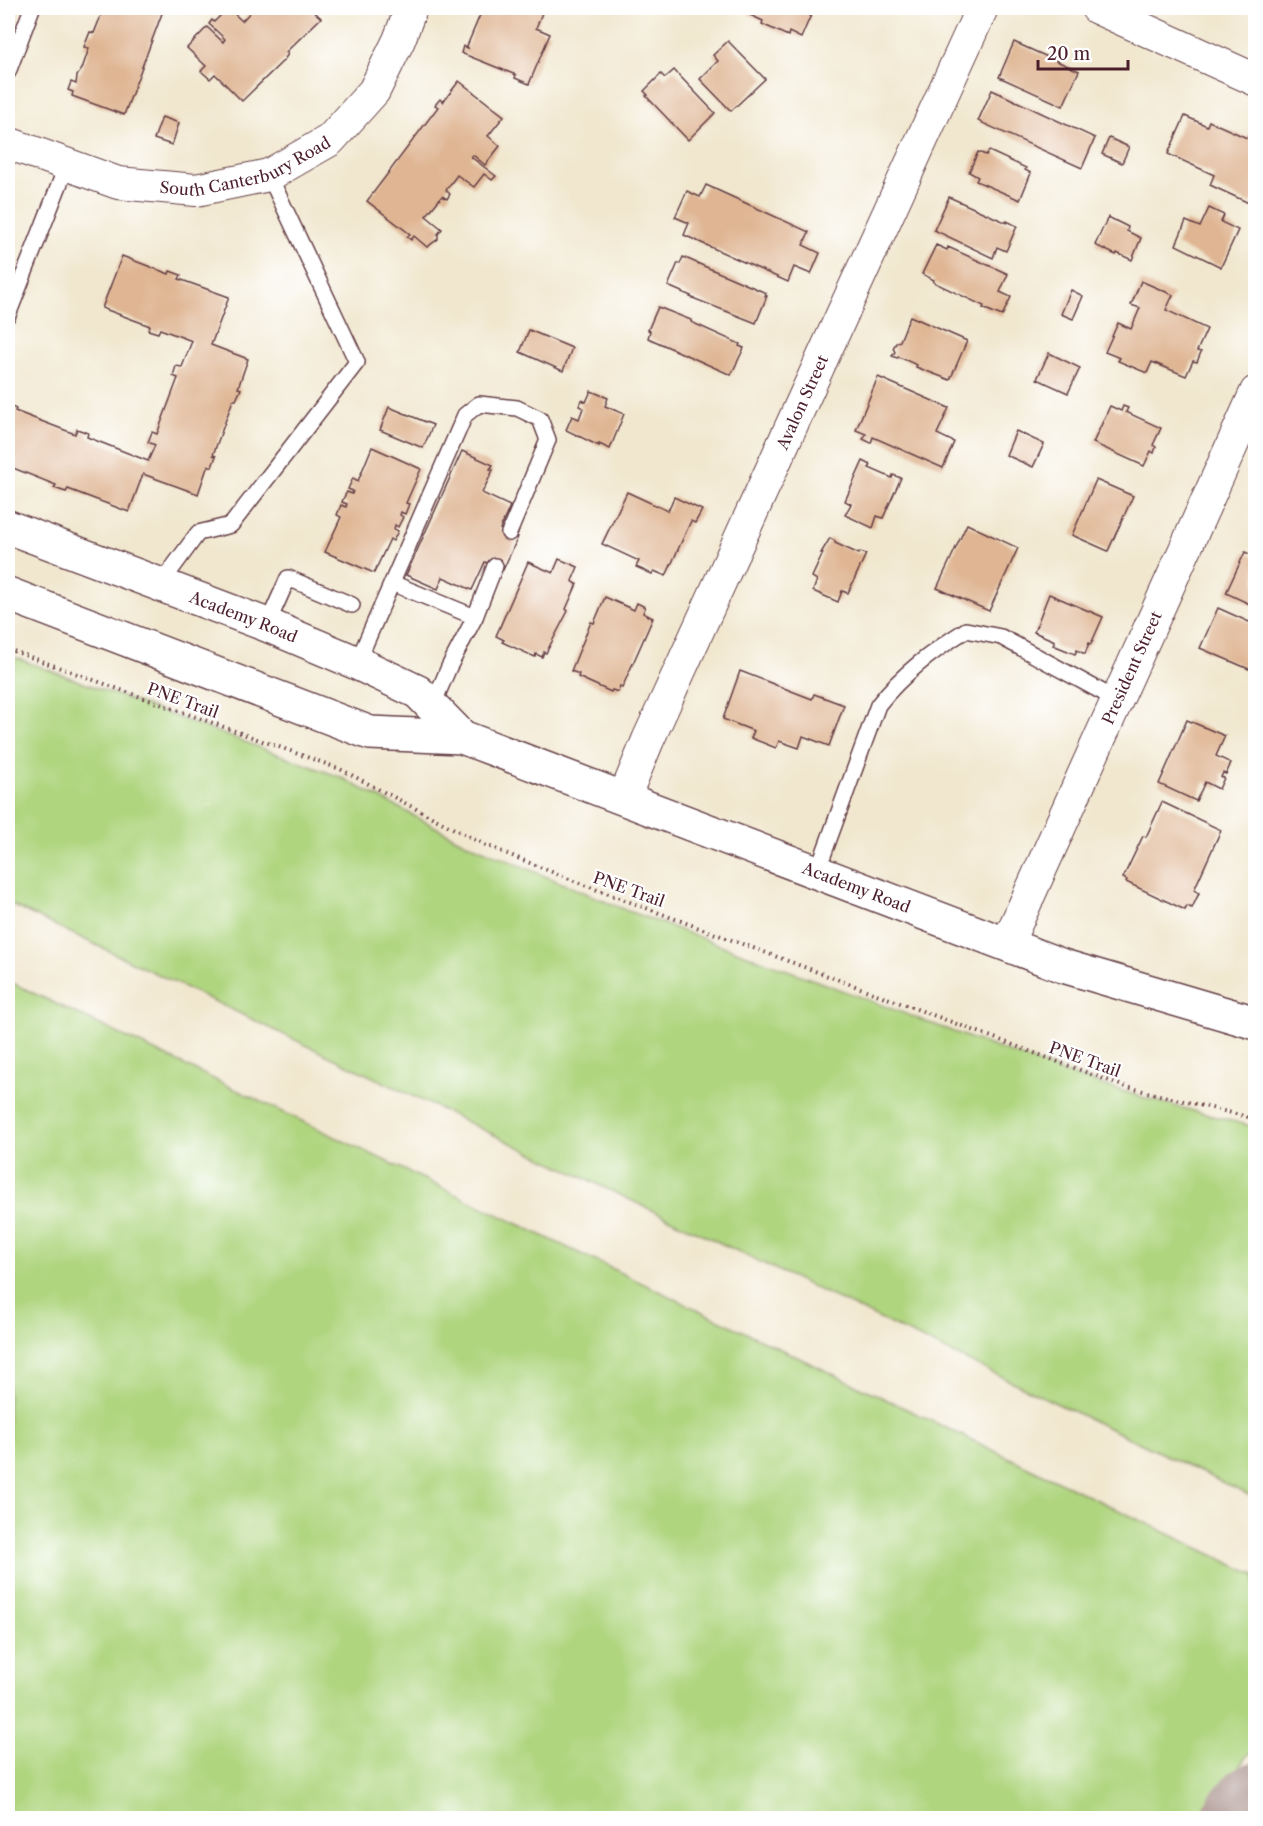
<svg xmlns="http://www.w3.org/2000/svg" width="1263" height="1826" font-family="'Libre Caslon Text',serif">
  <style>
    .green { fill: #afd57f; stroke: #7c7a55; stroke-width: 1.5 }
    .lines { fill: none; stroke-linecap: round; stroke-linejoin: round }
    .taxiway { stroke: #9e837d; stroke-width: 81 }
    .building { fill: #dfb593 }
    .service-casing { stroke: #633d44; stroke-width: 18 }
    .minor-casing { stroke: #633d44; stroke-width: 34 }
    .secondary-casing { stroke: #633d44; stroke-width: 36 }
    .path { stroke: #633d44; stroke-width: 4; stroke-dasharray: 1.5 4.5; stroke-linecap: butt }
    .service { stroke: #fff; stroke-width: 15 }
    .minor { stroke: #fff; stroke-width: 32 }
    .secondary { stroke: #fff; stroke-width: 33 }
    .labels { text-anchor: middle; stroke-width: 4.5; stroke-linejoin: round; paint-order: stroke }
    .street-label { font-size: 16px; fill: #4a1f2b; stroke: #fff }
  </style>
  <rect width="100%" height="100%" fill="#fff"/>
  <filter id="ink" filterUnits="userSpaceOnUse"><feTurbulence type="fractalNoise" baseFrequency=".0167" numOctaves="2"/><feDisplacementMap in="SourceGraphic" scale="12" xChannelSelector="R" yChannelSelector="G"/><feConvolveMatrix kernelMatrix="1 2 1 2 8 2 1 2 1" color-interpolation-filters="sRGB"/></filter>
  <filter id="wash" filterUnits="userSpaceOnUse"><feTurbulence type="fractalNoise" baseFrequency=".008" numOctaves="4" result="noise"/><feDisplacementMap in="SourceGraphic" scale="24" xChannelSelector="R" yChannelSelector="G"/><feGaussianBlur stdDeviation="1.35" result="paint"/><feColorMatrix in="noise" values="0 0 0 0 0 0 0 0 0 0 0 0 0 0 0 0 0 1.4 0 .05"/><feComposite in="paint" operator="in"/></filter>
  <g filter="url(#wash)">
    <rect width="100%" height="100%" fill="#f1e7cf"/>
    <!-- green -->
    <g class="green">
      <polygon points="8,655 340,777 464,842 626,910 1059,1071 1145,1098 1255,1127 1255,1498 8,903"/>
      <polygon points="8,981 1255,1575 1255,1746 1198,1818 8,1818"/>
    </g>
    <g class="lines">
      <!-- taxiway -->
      <polyline class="taxiway" points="1243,1818 1256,1803"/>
    </g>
    <g id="blocks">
      <!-- building -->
      <g class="building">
        <polygon points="101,8 164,8 124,115 72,96 73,92 68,90 71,82 76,84 77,76 82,69 89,48 84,47 90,32 94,33 102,13"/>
        <polygon points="228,8 242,21 254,8 310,8 321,18 286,52 288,54 284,60 242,101 215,74 210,79 201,71 206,66 187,48 207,27 223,42 225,39 209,24 212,20 214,22"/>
        <polygon points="483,8 544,8 536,28 550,34 529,84 515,78 516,75 461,53 463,46 468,48 467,46"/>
        <polygon points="750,8 814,8 801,38 789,32 788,36 762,24 763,21 748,14"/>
        <polygon points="728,41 765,79 731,111 700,79 718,61 713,55"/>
        <polygon points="1014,42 1079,71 1063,106 999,77"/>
        <polygon points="674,70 715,113 688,140 646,96 648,95 644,91 661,74 665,78"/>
        <polygon points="459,81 504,116 488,136 500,146 485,165 473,155 471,157 496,176 492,180 484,174 474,187 457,175 446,190 450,194 447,199 442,196 426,216 442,229 438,234 438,239 427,247 414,236 411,240 407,237 410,234 367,201 438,107 435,105 440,99 443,102"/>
        <polygon points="992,90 1095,138 1082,168 978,121"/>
        <polygon points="1185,116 1207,126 1209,121 1247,138 1249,135 1256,139 1256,195 1251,204 1210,185 1214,175 1168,154"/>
        <polygon points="162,117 179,123 172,145 154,139"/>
        <polygon points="1109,138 1129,147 1122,163 1102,154"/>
        <polygon points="989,151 1026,168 1025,170 1031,173 1020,200 976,181 978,177 969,172 978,152 986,155"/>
        <polygon points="706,185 809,232 803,245 820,253 811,274 794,267 788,282 684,235 689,223 675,217 687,191 700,197"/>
        <polygon points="949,197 1007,223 1007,221 1017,226 1006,251 997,247 993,258 934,230"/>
        <polygon points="1209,208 1224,215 1221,222 1238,230 1221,267 1176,245 1186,221 1200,227"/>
        <polygon points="1108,217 1128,227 1127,231 1141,238 1132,260 1117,253 1116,255 1095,245"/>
        <polygon points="936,245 947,250 948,247 1008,274 1000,292 1011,297 1002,316 983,308 984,306 933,282 934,280 922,274"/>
        <polygon points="122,256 169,274 170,271 181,275 179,279 229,297 211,345 248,359 238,388 241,389 236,400 233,400 213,455 216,456 212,467 208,465 198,494 143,474 129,512 68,489 66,492 54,488 56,485 8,466 8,405 16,409 15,411 75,434 77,429 88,433 87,437 148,461 155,445 148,442 152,432 157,434 178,378 173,376 176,366 182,367 192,341 160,329 158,333 148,330 150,326 102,308"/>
        <polygon points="683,257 766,293 765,296 767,296 756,323 690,297 691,296 668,286 678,263 680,264"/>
        <polygon points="1141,281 1173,295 1166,310 1207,329 1197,351 1201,352 1197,362 1193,361 1186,376 1152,362 1147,373 1118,361 1120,358 1105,352 1118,323 1131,329 1140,308 1131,305"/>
        <polygon points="1071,290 1083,296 1073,319 1061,314"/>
        <polygon points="658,307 691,320 691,322 740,344 739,346 744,348 731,375 648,338 650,331 648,330"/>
        <polygon points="910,316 967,341 950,380 916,367 917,365 899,357 897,358 892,356 895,352 893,348 896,343 900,341"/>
        <polygon points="529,330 572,348 563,371 520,352"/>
        <polygon points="1049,353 1080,368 1068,393 1037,379"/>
        <polygon points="878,377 949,408 937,434 954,442 943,468 873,437 871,443 863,439 866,434 856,430"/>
        <polygon points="591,391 608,398 605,406 624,414 610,449 599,444 599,446 566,430 572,416 579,419 583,408 579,406 582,400 586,402"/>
        <polygon points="1110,406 1121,411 1123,406 1128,408 1126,412 1161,428 1153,445 1156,447 1154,453 1151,451 1144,466 1093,443"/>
        <polygon points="389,407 433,425 423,448 380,430"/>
        <polygon points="1016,431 1044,444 1033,467 1006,455"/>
        <polygon points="372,447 421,469 406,503 409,504 405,514 401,512 400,515 403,517 398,527 395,525 394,529 398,531 393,541 390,539 374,573 325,552 341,517 337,515 341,505 346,507 347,504 342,502 343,499 347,492 352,494 353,491 348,489 353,478 358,481"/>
        <polygon points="462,451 493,465 490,469 493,470 482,493 510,506 500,529 518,537 503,570 485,562 472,590 443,577 438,589 406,575"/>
        <polygon points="863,461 871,465 869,468 892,478 893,475 901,478 883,518 877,516 873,528 845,515 851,504 845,501"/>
        <polygon points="1096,480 1133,496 1108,551 1072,535"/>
        <polygon points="627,492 668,511 674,497 702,510 695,523 691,521 666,576 654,571 652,574 636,567 639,561 602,544"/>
        <polygon points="967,524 1018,548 989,611 937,588"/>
        <polygon points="830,538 835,541 835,543 859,554 860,552 866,554 848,593 842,591 838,602 813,591 817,580 812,577 823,553 821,553"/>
        <polygon points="1245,552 1256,557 1256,607 1226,593"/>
        <polygon points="559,559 578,567 572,581 577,584 566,609 568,611 546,653 544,652 542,657 536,654 535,657 502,642 504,640 496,636 528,562 553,573"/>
        <polygon points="1049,594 1103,617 1091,644 1089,643 1085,654 1077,650 1075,654 1053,645 1055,641 1034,632"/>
        <polygon points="605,597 634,610 637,603 645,607 643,613 653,618 622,688 620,686 618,692 612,690 611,692 578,677 579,674 571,671 591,622 594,623"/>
        <polygon points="1218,608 1256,625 1256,672 1200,648"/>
        <polygon points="740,671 812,699 814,694 844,705 829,746 803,736 799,748 779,741 776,748 751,738 754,731 723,719"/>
        <polygon points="1187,720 1225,736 1216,756 1231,763 1226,774 1223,773 1221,777 1224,778 1219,789 1205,782 1196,801 1159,784"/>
        <polygon points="1162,802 1221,830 1194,890 1199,893 1192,908 1187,906 1185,910 1126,882 1127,880 1123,878 1143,836 1146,837"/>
      </g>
    </g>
  </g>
  <g filter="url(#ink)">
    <use href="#blocks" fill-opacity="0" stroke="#633d44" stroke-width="1.5"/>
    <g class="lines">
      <defs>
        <g id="service">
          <polyline points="8,72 32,8"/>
          <polyline points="8,315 67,165"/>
          <polyline points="392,583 475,617"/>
          <polyline points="160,585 198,533 231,525 357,362 269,175"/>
          <polyline points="267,625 288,578 352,605"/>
          <polyline points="357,663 465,415 479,404 517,408 540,419 548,440 509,533"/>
          <polyline points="432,707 449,667 475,617 495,566"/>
          <path d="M817,872L878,705C902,674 933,651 966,630L1001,637L1117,700"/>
        </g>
        <g id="minor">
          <polyline points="1097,8 1256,80"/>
          <path id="s1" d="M8,143L118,183L196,190L269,175L330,140L374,91L399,40L411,8"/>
          <path id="s2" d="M624,798L648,740L982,8"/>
          <path id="s3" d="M1007,944L1256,392"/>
        </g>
        <g id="secondary">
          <path id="s4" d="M8,527L267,625L357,663L418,692L462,737"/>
          <path id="s5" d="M8,594L370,733L462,737L1063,966L1256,1023"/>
        </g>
      </defs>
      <!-- service casing -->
      <use href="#service" class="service-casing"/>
      <!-- minor casing -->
      <use href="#minor" class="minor-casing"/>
      <!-- secondary casing -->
      <use href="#secondary" class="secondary-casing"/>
      <!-- path -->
      <polyline class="path" points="8,649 340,769 483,844 579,883 1123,1086 1256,1119"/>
      <!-- service -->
      <use href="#service" class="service"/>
      <!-- minor -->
      <use href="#minor" class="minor"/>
      <!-- secondary -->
      <use href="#secondary" class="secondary"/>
    </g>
  </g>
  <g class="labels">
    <!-- street labels -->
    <g class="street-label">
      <text dy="6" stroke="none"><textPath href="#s1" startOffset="249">South Canterbury Road</textPath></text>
      <text dy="6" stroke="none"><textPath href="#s2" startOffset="434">Avalon Street</textPath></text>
      <text dy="6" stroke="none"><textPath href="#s4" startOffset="252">Academy Road</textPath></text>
      <text dy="6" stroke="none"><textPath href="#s3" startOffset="303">President Street</textPath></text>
      <text transform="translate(183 700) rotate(20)" y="6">PNE Trail</text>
      <text dy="6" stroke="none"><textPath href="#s5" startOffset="902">Academy Road</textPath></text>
      <text transform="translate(629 889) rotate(20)" y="6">PNE Trail</text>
      <text transform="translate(1085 1059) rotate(20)" y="6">PNE Trail</text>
    </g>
  </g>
  <!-- margin -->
  <rect width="1263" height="1826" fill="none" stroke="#fff" stroke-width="30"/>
  <!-- scale -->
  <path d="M1038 60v9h90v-9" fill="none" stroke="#4a1f2b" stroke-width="3"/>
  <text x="1047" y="60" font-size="18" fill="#4a1f2b" stroke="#ffffff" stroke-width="4.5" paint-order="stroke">20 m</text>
</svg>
